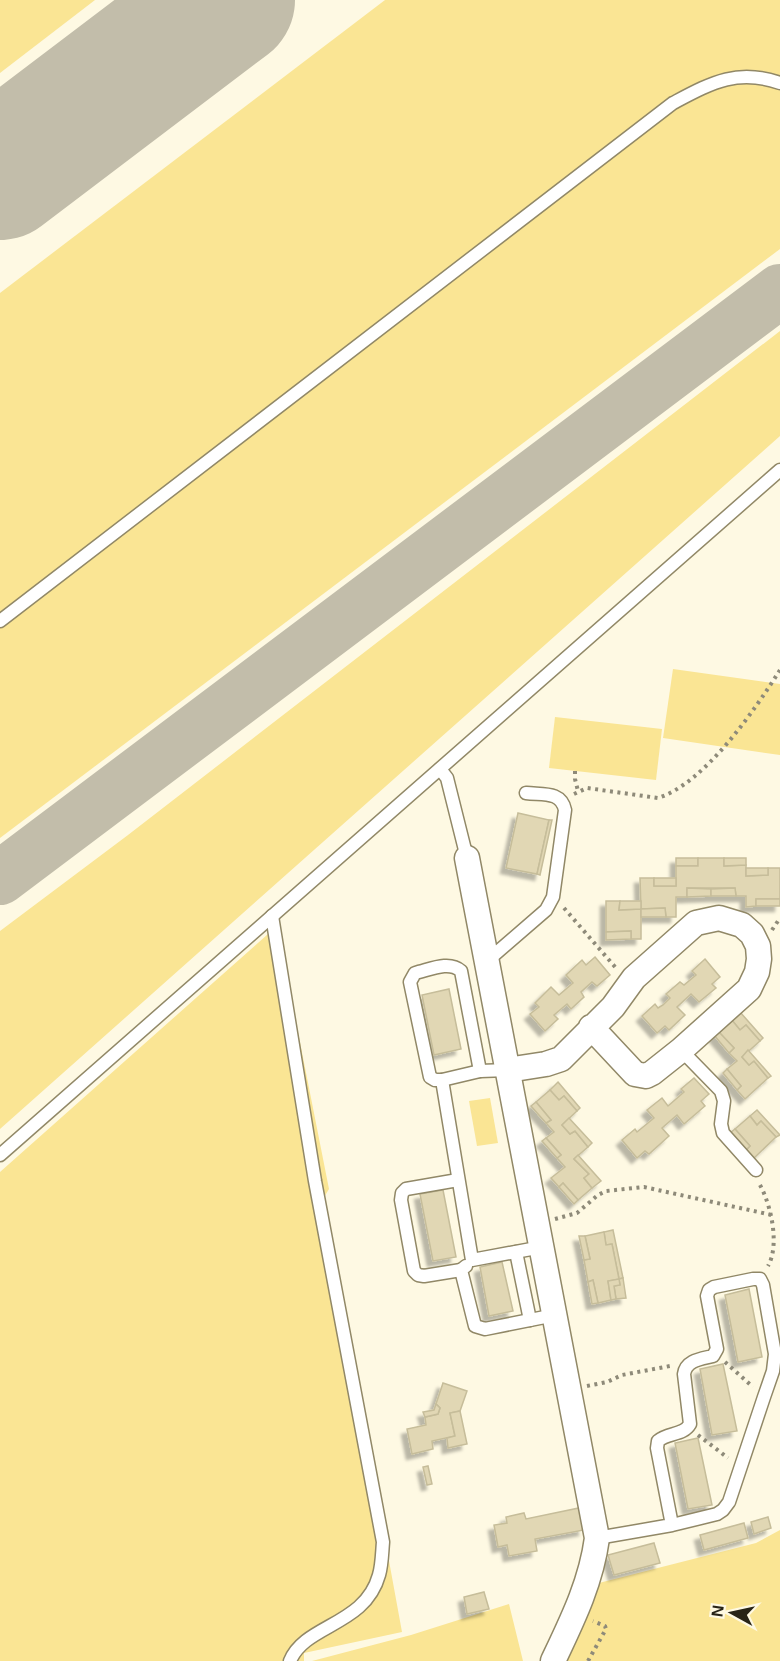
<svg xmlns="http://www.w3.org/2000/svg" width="780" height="1661" font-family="Arial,sans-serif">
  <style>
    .green { fill: #fae594 }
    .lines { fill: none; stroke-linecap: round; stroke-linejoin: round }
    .taxiway { stroke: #c2bdaa; stroke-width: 54 }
    .runway { stroke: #c2bdaa; stroke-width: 136 }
    .building { fill: #e1d7b4; stroke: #c6bd9a; stroke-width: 1.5; filter: url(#shadow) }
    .service-casing { stroke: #918867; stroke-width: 15 }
    .minor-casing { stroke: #918867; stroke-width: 27 }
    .path { stroke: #8e8a79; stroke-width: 4; stroke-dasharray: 3 4.5; stroke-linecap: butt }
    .service { stroke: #fff; stroke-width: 12 }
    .minor { stroke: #fff; stroke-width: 24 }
  </style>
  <defs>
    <filter id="shadow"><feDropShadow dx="-5.5" dy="5.5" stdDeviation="1.5" flood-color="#0004"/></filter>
  </defs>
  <rect width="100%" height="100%" fill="#fef9e3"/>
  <!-- green -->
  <g class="green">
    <polygon points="0,0 95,0 0,73"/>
    <polygon points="385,0 780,0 780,249 0,838 0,293"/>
    <polygon points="780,331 780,436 0,1129 0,931 128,835"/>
    <polygon points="673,669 780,684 780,755 663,738"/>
    <polygon points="555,717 662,729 656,780 549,768"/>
    <polygon points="277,926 329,1189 323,1199 402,1632 304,1653 304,1661 0,1661 0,1172"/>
    <polygon points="490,1098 498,1143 477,1146 469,1101"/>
    <polygon points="780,1530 780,1661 562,1661 595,1584 756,1543"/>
    <polygon points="509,1604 523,1661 312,1661 411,1635"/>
  </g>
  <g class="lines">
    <!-- taxiway -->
    <polyline class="taxiway" points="0,878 780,291"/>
    <!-- runway -->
    <polyline class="runway" points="0,172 227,0"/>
  </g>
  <!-- building -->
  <g class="building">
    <polygon points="518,813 549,820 537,874 506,868"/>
    <polygon points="549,820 552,820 540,875 537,874"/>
    <rect x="676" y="858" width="22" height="8"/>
    <polygon points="698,858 724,858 724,866 746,865 746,876 768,875 768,868 780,868 780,899 756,899 756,906 746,907 746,896 736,896 735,888 687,888 687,897 676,897 676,917 666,917 665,908 641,909 640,878 654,878 654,886 676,886 676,866 698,866"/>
    <polygon points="724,858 746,858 746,865 724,866"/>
    <polygon points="746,868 768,868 768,875 746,876"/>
    <rect x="654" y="878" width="22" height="8"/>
    <polygon points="687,888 711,889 711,896 687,897"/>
    <polygon points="735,888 736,896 711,896 711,889"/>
    <rect x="756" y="899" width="24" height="7"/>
    <polygon points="606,901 620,901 619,910 641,909 641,939 631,939 631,931 606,932"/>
    <polygon points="620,901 641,901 641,909 619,910"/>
    <polygon points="665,908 666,917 641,917 641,909"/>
    <polygon points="631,931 631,939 606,940 606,932"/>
    <polygon points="595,957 610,975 597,986 592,982 581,992 584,997 571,1009 567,1004 554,1015 558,1019 545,1031 530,1014 539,1007 535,1003 551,987 559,995 573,983 566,975 582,960 586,965"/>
    <polygon points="705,959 720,977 712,984 716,988 699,1002 691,994 677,1007 685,1015 669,1030 665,1026 657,1033 642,1016 655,1004 658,1008 663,1005 670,998 666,994 680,982 684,985 696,975 692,971"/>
    <polygon points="449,989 461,1049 434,1055 422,995"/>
    <polygon points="740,1012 763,1038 760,1041 746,1025 740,1030 731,1019"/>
    <polygon points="731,1019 740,1030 746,1025 760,1041 742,1057 749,1065 754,1061 768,1078 745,1099 737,1090 741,1086 727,1069 737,1061 729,1053 734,1048 718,1031"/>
    <polygon points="718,1031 734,1048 729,1053 714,1035"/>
    <polygon points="748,1050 771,1076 768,1078 754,1061 749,1065 742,1057"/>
    <polygon points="727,1069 741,1086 737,1090 723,1073"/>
    <polygon points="694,1078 709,1094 701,1101 705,1106 684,1124 677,1115 662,1128 669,1136 649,1154 645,1151 637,1158 622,1140 635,1129 637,1132 654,1118 647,1110 662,1098 668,1106 684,1092 681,1089"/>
    <polygon points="558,1082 580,1108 577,1111 564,1096 559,1100 550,1090"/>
    <polygon points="550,1090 559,1100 564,1096 577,1111 562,1125 570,1134 575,1131 588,1147 574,1159 589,1174 584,1178 592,1188 578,1200 563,1183 559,1187 551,1178 565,1167 557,1158 561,1155 546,1138 554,1132 546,1123 551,1120 536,1102"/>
    <polygon points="536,1102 551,1120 546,1123 531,1106"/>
    <polygon points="757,1110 780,1135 776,1137 761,1121 757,1125 750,1116"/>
    <polygon points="750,1116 757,1125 761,1121 776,1137 753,1159 746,1150 750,1146 735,1129"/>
    <polygon points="569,1118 592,1143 588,1147 575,1131 570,1134 562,1125"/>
    <polygon points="735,1129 750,1146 746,1150 730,1133"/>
    <polygon points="546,1138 561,1155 557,1158 542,1141"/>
    <polygon points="578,1155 601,1181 592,1188 584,1178 589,1174 574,1159"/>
    <polygon points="563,1183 578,1200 574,1204 559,1187"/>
    <polygon points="443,1190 456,1257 433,1261 420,1194"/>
    <polygon points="613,1230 623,1278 619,1279 612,1244 606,1245 604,1232"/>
    <polygon points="604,1232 606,1245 612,1244 619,1279 608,1281 611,1300 598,1303 593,1280 588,1282 584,1260 590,1259 585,1236"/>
    <polygon points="579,1236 585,1236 590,1259 584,1260"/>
    <polygon points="502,1262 513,1311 489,1316 480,1267"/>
    <polygon points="623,1278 626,1298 616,1299 614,1286 620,1285 619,1279"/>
    <polygon points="619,1279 620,1285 614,1286 616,1299 611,1300 608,1281"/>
    <polygon points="593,1280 598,1303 592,1304 588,1282"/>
    <polygon points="749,1289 762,1357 738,1362 725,1295"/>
    <polygon points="723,1364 737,1431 712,1435 700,1369"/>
    <polygon points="443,1383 467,1391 460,1411 450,1413 455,1436 432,1441 433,1449 412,1454 407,1429 426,1425 425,1417 438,1414 440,1408 436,1404"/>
    <polygon points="436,1404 440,1408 438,1414 425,1417 423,1412 434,1410"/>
    <polygon points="460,1411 467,1444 448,1448 447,1438 455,1436 450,1413"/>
    <polygon points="698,1438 712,1505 688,1509 675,1443"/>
    <polygon points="428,1466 432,1484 427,1485 423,1467"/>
    <polygon points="579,1508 584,1530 535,1539 537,1551 509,1556 507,1545 498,1547 494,1525 507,1523 506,1517 524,1513 526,1519"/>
    <polygon points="768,1517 771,1528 754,1534 751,1522"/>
    <polygon points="744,1523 748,1538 704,1550 700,1535"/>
    <polygon points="654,1543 660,1563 614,1575 608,1555"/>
    <polygon points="484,1592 489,1609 467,1614 464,1597"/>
  </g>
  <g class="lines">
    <defs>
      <g id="service">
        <path d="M0,621L673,103C711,83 737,68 780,83"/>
        <polyline points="440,769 447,778 467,858"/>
        <path d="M272,916L315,1181L383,1542C382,1553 382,1565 379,1575C365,1626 305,1624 290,1661"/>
        <path d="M487,961L546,910L553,897L565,810C561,791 543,795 526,793"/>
        <polyline points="681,1050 721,1091 724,1101 721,1124 723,1133 756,1170"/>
        <polyline points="508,1070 480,1071 442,1080 472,1260 542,1247"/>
        <path d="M442,1080H435L430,1077L410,982L415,973C429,970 449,960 461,971L480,1071"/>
        <polyline points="0,1155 780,470"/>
        <polyline points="458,1180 406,1189 402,1193 401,1200 414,1271 418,1275 424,1276 461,1270"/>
        <polyline points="516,1252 530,1320"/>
        <polyline points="466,1266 461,1270 475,1326 485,1329 555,1315"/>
        <path d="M597,1538L672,1525L717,1514L723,1510L729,1502L764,1397L773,1371L775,1354L763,1285L760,1279H753L714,1287L709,1290L707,1296L717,1349L713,1356C701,1359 686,1360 684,1374L690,1424C683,1436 668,1432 658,1441L657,1448L672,1525"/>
      </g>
      <g id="minor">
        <path d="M467,858L597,1538C591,1583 572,1621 553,1661"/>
        <polyline points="508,1070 546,1064 561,1059 613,1007 634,978 696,923 719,918 742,925 752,934 758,946 759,959 757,972 749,989 681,1050 652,1073 646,1076 635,1074 591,1027"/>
      </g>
    </defs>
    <!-- service casing -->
    <use href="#service" class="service-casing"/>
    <!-- minor casing -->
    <use href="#minor" class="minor-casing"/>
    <!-- path -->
    <g class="path">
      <polyline points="575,771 575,779 578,791"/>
      <path d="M574,794L587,788L658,798C705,783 754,711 780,670"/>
      <polyline points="564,908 616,968"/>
      <polyline points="772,930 780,918"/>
      <path d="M760,1185C771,1205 780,1245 768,1266"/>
      <polyline points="555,1219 577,1213 598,1195 606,1191 644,1187 772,1215"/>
      <polyline points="725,1362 753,1387"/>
      <polyline points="587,1386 607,1382 622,1375 670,1366"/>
      <polyline points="698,1435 728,1458"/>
      <polyline points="588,1661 606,1629 605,1626 593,1621"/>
    </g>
    <!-- service -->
    <use href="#service" class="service"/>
    <!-- minor -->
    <use href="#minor" class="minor"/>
  </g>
  <!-- north arrow -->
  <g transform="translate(732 1613) rotate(278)" stroke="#fef9e3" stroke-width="4.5" paint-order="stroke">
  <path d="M0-4.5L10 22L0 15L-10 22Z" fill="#282417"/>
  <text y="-9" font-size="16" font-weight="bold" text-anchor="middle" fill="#282417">N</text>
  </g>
</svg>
